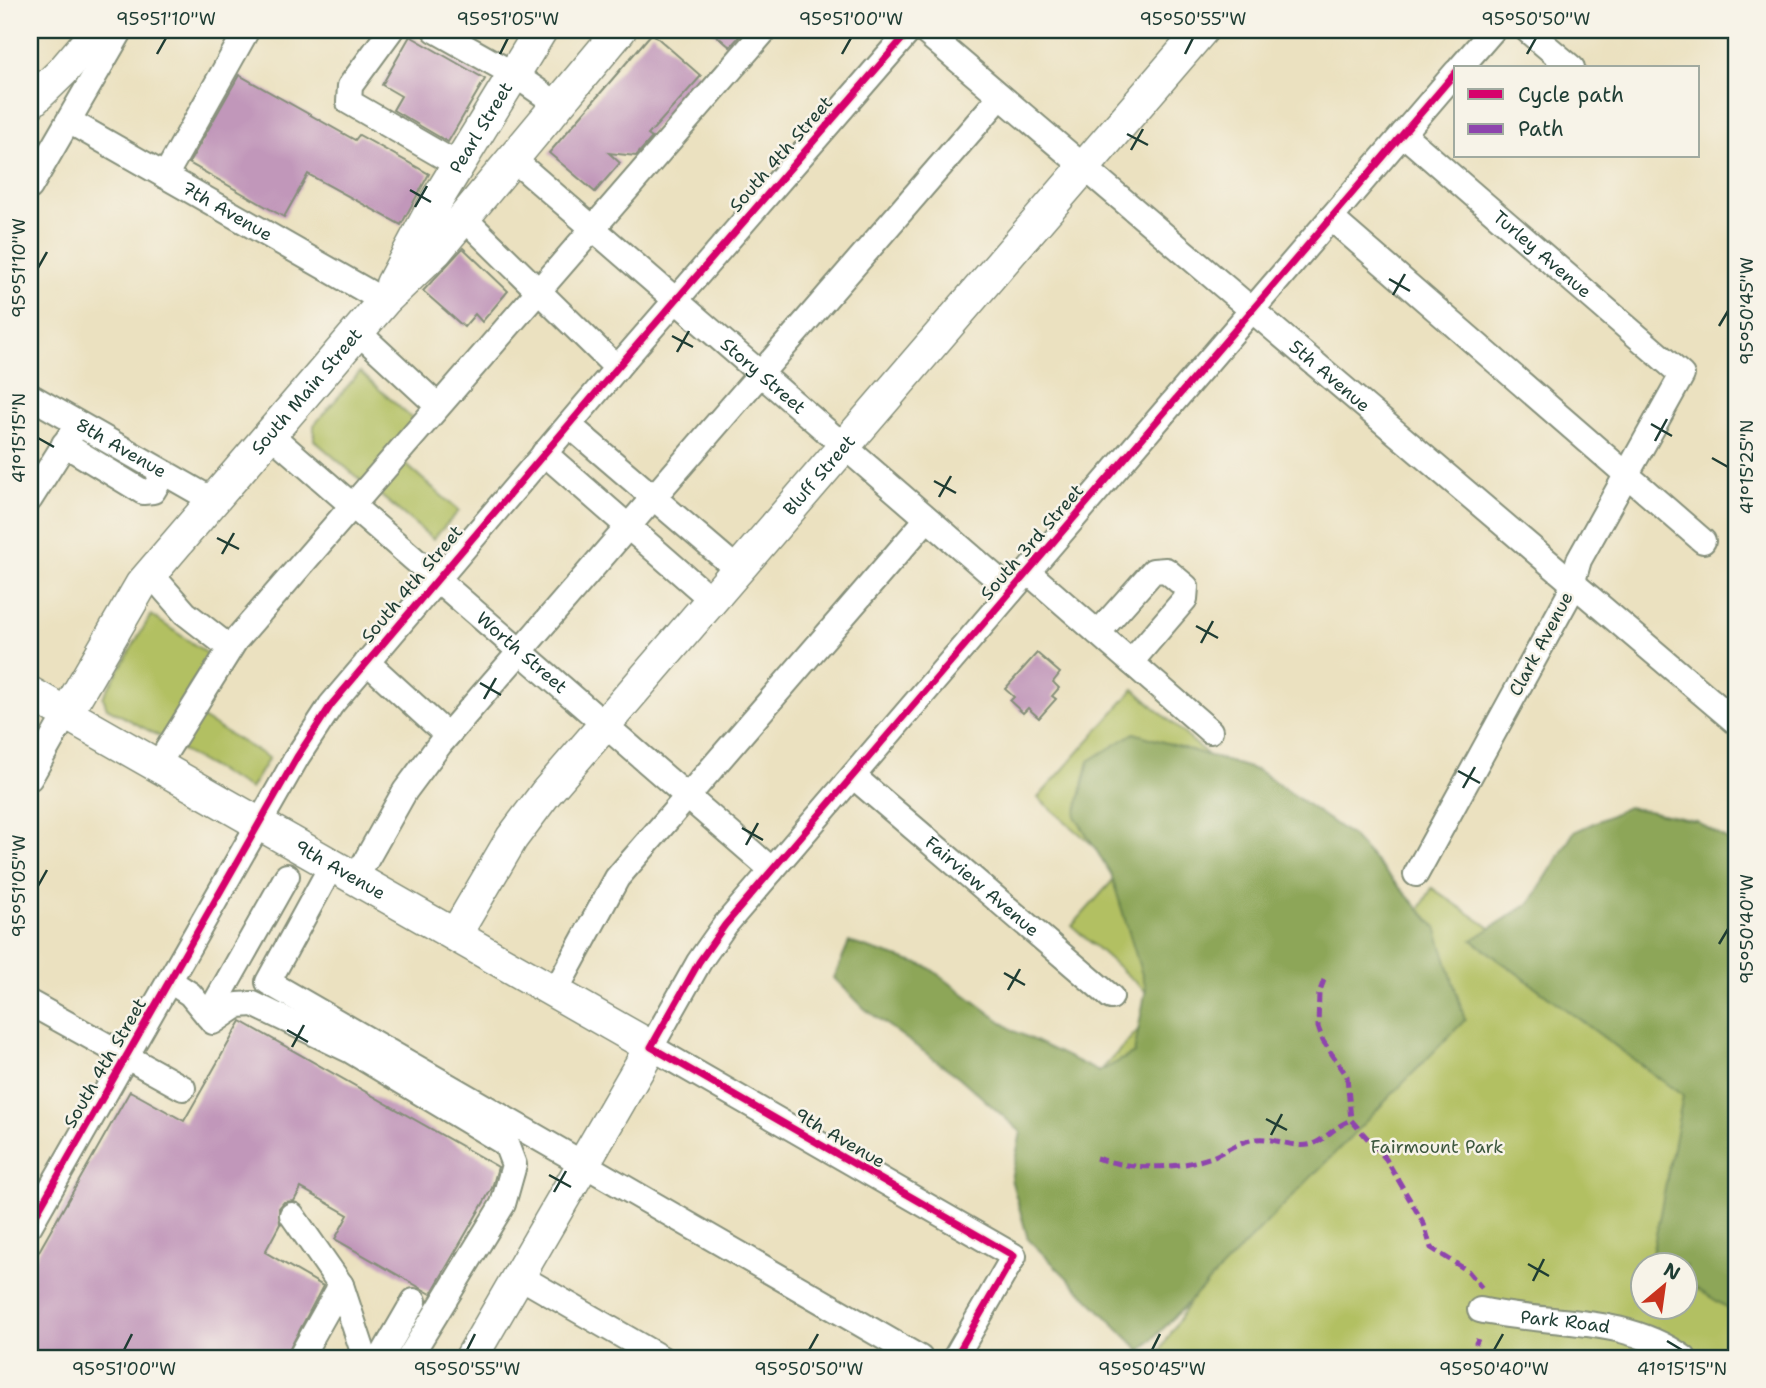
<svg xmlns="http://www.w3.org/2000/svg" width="1766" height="1388" font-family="'Shantell Sans',sans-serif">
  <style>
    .green { fill: #b2c062; stroke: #687e4b; stroke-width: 2; fill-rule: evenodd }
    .forest { fill: #8da658; stroke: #567246; stroke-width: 2 }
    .building { fill: #c197ba }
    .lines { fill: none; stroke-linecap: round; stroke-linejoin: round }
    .minor-casing { stroke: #858f7a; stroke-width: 28 }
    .major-casing { stroke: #858f7a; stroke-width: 35 }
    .minor { stroke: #fff; stroke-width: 24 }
    .major { stroke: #fff; stroke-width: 32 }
    .quiet { stroke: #8e44ad; stroke-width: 5; stroke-dasharray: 10 5; stroke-linecap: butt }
    .cycleway-casing { stroke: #f7f3e8; stroke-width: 11 }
    .cycleway { stroke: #d6006c; stroke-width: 7 }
    .ticks { fill: none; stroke: #1f3d34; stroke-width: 2.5 }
    .labels { text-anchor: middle; stroke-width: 5; stroke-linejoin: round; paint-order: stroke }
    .street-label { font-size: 18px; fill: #1f3d34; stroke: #f7f3e8 }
    .park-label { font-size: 18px; fill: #3c573d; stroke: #f7f3e8 }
    .neatline { fill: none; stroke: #1f3d34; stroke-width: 2.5 }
    .ticks-label { font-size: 18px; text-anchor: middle; fill: #1f3d34 }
  </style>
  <rect width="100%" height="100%" fill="#f7f3e8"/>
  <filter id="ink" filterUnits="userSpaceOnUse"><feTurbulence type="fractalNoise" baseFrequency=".0143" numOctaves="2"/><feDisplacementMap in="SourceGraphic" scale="14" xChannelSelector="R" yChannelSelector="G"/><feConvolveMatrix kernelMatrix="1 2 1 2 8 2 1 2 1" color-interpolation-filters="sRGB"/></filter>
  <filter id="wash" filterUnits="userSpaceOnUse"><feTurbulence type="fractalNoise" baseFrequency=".00686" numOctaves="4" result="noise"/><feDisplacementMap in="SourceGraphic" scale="28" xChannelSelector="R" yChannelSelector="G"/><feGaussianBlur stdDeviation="1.57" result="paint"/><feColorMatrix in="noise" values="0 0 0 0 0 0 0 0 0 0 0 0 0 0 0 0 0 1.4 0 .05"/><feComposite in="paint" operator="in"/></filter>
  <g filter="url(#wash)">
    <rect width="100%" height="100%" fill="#ebe1c0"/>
    <!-- green -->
    <g class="green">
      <polygon points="360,372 416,422 365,484 314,440 314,425"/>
      <polygon points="401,460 459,511 433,539 375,491"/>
      <polygon points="151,615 211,656 190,687 184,715 168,741 107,708 103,697"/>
      <path d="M1134,689L1386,914L1409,927L1432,888L1716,1083L1736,1288V1358H1156L1238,1221L1082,1091L1161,1005L1072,926L1122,870L1038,798ZM1644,1266H1686V1308H1644Z"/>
      <polygon points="197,715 269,758 250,789 177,748"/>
    </g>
    <!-- forest -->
    <g class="forest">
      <polygon points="1134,733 1259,771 1352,836 1436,927 1465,1020 1141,1351 1028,1239 1011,1179 1021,1132 959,1077 865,1009 834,978 849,942 928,967 1014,1031 1099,1072 1134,1053 1146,988 1111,874 1075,816 1089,761"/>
      <polygon points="1628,807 1696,821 1736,845 1736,1313 1686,1282 1686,1266 1659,1265 1651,1260 1683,1096 1472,940 1530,903 1574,832"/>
    </g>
    <g id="blocks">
      <!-- building -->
      <g class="building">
        <polygon points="710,30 730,30 739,37 730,47"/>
        <polygon points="652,33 701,76 648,135 652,138 636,156 609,153 620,163 595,192 549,153"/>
        <polygon points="410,36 485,79 448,142 393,110 401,96 382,85"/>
        <polygon points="239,75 355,140 359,135 429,174 401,225 308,174 284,217 189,163"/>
        <polygon points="463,248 508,291 482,322 475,314 464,327 423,291"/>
        <polygon points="1037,653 1060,673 1053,682 1059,688 1052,696 1056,699 1039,718 1028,708 1023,713 1010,701 1014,697 1005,689"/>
        <polygon points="241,1021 498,1167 492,1188 431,1294 335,1239 348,1215 301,1188 294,1201 284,1202 279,1208 280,1224 265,1252 323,1286 285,1358 30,1358 30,1267 130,1091 184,1121"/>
      </g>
    </g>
  </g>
  <g filter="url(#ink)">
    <use href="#blocks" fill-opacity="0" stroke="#858f7a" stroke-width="2"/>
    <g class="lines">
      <defs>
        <g id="minor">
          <polyline points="391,30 350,86 349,102 458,165"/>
          <polyline points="435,30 515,75 557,104"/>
          <path id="s1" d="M923,30L1736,722"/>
          <polyline points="1527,30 1572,68"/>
          <polyline points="1460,68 1493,30"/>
          <path id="s2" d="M69,121L384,301"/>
          <path id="s3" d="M1403,134L1682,375L1579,560L1569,595L1416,874"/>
          <path id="s4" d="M513,159L1011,591"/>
          <polyline points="165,176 247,30"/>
          <polyline points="30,187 121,30"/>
          <polyline points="464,218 617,368"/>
          <polyline points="1331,218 1703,541"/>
          <polyline points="358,332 438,406"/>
          <path id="s5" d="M30,396L214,501"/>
          <polyline points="569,425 738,570"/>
          <path id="s6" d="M271,435L772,870"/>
          <polyline points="64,444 143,492 153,491 164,473"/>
          <polyline points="544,453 712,600"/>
          <polyline points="30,499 73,431"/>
          <polyline points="1028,572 1210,731"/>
          <polyline points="151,574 185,613 230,648"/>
          <polyline points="1098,633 1153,571 1166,570 1186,587 1185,599 1131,662"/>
          <polyline points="367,662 447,735"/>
          <polyline points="157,766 235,641 765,30"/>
          <path id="s7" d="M853,776L1111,997"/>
          <polyline points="30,778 66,714"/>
          <polyline points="332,865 268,982 920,1358"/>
          <polyline points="356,878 405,791 440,744 1000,97"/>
          <polyline points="170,981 190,994 213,1022 238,1005 253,1004 351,1051 506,1144 514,1165 503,1204 409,1358"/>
          <polyline points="555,992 617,878 927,519"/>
          <polyline points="30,1003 183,1088"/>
          <polyline points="208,1016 287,876"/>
          <polyline points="292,1215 341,1285 300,1358"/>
          <polyline points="30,1225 297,757 331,705 617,368 910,30"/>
          <polyline points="519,1276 661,1358"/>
          <polyline points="341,1285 365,1358"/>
          <path id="s8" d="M1480,1310C1551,1326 1622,1314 1684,1358"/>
          <polyline points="381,1358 414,1301"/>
          <polyline points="955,1358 1014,1256 651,1047 699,962 725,925 1456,72"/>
        </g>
        <g id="major">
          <polyline points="30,103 62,72 98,30"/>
          <path id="s9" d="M392,284L438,198L541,30"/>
          <path id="s10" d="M30,693L651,1047L471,1358"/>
          <path id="s11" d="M66,714L141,585L384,301L436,251L620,30"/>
          <path id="s12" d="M455,935L512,838L545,794L1202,30"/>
        </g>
      </defs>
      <!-- minor casing -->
      <use href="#minor" class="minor-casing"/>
      <!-- major casing -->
      <use href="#major" class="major-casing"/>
      <!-- minor -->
      <use href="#minor" class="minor"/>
      <!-- major -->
      <use href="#major" class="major"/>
      <!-- quiet -->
      <g class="quiet">
        <polyline points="1324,980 1319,993 1318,1027 1323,1041 1347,1076 1351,1120 1386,1159 1424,1224 1431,1248 1468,1271 1482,1288"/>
        <path d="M1096,1158C1135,1170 1173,1170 1212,1157C1227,1151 1241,1140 1257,1139C1275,1137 1298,1151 1315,1143C1327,1138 1335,1126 1351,1120"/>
        <polyline points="1469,1358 1478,1339"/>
      </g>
      <defs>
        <g id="cycleway">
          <polyline points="30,1225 297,757 331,705 617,368 910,30"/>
          <polyline points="955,1358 1014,1256 651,1047 699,962 725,925 1456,72"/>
        </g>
      </defs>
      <!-- cycleway casing -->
      <use href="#cycleway" class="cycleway-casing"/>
      <!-- cycleway -->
      <use href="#cycleway" class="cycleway"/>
    </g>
  </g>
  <!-- ticks -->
  <path class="ticks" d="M157,54L166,38M500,54L508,38M842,54L851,38M1185,54L1193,38M1527,54L1536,38M1127,134L1148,145M1131,150L1143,129M410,190L431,202M415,207L427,186M38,268L47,252M1389,279L1410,291M1393,295L1405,274M1719,326L1728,311M672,336L693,347M677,352L689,331M1651,424L1672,436M38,438L54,447M1655,441L1667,419M1712,458L1728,467M934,481L956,493M939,497L951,476M217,538L239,549M222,554L234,533M1196,626L1218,638M1201,643L1213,621M480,683L501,695M484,699L496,678M1458,771L1480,783M1463,788L1475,767M742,828L763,840M746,845L758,823M38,886L47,870M1719,944L1728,929M1004,973L1025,985M1008,990L1020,969M287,1030L308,1042M292,1047L304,1025M1266,1119L1287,1130M1271,1135L1282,1114M549,1175L571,1187M554,1192L566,1171M1528,1264L1549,1276M1533,1281L1544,1259M1667,1341L1682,1350M124,1350L132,1334M467,1350L475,1334M809,1350L818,1334M1152,1350L1160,1334M1494,1350L1503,1334"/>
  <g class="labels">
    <!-- street labels -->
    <g class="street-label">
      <text dy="6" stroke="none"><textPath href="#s9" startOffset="180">Pearl Street</textPath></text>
      <text transform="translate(781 154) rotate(-49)" y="6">South 4th Street</text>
      <text dy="6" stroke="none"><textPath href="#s2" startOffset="182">7th Avenue</textPath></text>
      <text dy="6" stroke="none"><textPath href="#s3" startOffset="184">Turley Avenue</textPath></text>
      <text dy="6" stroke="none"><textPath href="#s4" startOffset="331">Story Street</textPath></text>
      <text dy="6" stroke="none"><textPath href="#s1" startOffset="534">5th Avenue</textPath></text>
      <text dy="6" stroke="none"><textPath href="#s11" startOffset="404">South Main Street</textPath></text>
      <text dy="6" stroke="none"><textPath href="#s5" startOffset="105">8th Avenue</textPath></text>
      <text dy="6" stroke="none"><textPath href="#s12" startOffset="588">Bluff Street</textPath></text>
      <text transform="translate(1032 542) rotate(-49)" y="6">South 3rd Street</text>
      <text transform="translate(412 584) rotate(-50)" y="6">South 4th Street</text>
      <text transform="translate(1541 644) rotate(-62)" y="6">Clark Avenue</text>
      <text dy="6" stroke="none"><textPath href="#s6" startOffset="332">Worth Street</textPath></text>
      <text dy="6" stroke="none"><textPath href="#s10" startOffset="357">9th Avenue</textPath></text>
      <text dy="6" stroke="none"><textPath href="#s7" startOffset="170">Fairview Avenue</textPath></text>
      <text transform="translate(105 1063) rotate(-60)" y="6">South 4th Street</text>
      <text transform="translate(840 1138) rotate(30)" y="6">9th Avenue</text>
      <text dy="6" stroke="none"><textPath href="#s8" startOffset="86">Park Road</textPath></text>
    </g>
    <!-- park labels -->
    <g class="park-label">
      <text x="1437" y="1153">Fairmount Park</text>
    </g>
  </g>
  <!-- margin -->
  <rect width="1766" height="1388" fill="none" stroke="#f7f3e8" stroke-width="77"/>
  <!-- legend -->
  <rect x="1454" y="66" width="245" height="91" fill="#f7f3e8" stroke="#a1aaa0" stroke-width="2"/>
  <rect x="1468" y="89" width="35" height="10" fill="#d6006c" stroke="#a1aaa0" stroke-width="2"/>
  <text x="1518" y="102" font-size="21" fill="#1f3d34">Cycle path</text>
  <rect x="1468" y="124" width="35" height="10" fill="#8e44ad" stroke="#a1aaa0" stroke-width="2"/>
  <text x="1518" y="136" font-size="21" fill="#1f3d34">Path</text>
  <!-- north arrow -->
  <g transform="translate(1664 1286) rotate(29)"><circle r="33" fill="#f7f3e8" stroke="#a1aaa0" stroke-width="2"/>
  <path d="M0-5L12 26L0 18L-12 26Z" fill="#c8321e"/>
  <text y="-10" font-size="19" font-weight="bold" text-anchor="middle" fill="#1f3d34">N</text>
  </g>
  <rect x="38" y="38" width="1690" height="1312" class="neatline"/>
  <g class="ticks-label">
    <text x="166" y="25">95°51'10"W</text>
    <text x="508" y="25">95°51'05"W</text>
    <text x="851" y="25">95°51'00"W</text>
    <text x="1193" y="25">95°50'55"W</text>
    <text x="1536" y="25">95°50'50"W</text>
    <text transform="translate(19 268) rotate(-90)" y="6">95°51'10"W</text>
    <text transform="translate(1747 311) rotate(-90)" y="6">95°50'45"W</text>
    <text transform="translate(19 438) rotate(-90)" y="6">41°15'15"N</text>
    <text transform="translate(1747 467) rotate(-90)" y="6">41°15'25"N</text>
    <text transform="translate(19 886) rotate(-90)" y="6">95°51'05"W</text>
    <text transform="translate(1747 929) rotate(-90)" y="6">95°50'40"W</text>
    <text x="124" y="1375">95°51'00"W</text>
    <text x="467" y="1375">95°50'55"W</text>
    <text x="809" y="1375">95°50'50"W</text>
    <text x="1152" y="1375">95°50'45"W</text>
    <text x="1494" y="1375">95°50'40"W</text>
    <text x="1682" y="1375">41°15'15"N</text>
  </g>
</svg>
